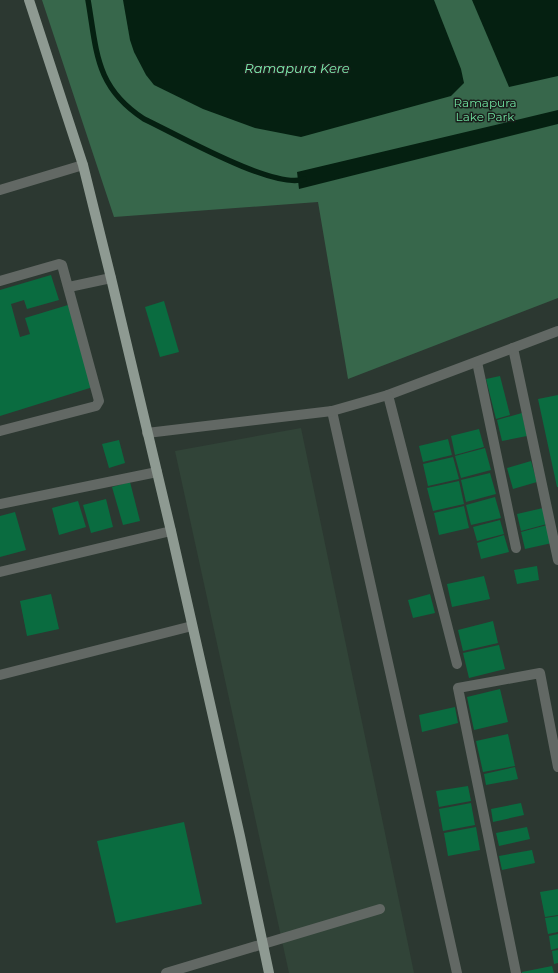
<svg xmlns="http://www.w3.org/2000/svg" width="558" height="973" font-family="Montserrat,sans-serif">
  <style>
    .built { fill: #314438 }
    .green { fill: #37674b }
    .water { fill: #052011 }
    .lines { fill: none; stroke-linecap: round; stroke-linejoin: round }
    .stream { stroke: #052011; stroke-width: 5.5 }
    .building { fill: #0a6c40 }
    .minor { stroke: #626864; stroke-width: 10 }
    .major { stroke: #8e9a92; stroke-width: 10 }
    .labels { text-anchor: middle; stroke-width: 3; stroke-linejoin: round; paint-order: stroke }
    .park-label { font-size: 12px; fill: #70e1a0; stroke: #191e1b }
    .water-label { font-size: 13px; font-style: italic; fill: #81f2b1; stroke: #191e1b }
  </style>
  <rect width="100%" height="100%" fill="#2c3831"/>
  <!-- built -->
  <polygon class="built" points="301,428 414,973 289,973 175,451"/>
  <!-- green -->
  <polygon class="green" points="42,0 558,0 558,298 348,379 318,202 114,217"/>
  <!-- water -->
  <g class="water">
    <polygon points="123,0 434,0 461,69 464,83 451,96 301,137 255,128 203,109 154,85 146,75 134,52 130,40"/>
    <polygon points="472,0 558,0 558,76 509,87"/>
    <polygon points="558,110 558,124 299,189 297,172"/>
  </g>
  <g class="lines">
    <!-- stream -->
    <path class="stream" d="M88,0C97,52 95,87 144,119C176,134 274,190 304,179"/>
  </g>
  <!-- building -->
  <g class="building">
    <polygon points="51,275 59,300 27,309 24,300 11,304 20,337 30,334 25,318 68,305 93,387 0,416 0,290"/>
    <polygon points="164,301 179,352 160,357 145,307"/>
    <polygon points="500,376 510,415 496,419 486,379"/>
    <polygon points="558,395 558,487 557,487 538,399"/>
    <polygon points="522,413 527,436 502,441 497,420"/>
    <polygon points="479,429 484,447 455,455 451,436"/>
    <polygon points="448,439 452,455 423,462 419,446"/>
    <polygon points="119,440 125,463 109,468 102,444"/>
    <polygon points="485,448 491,470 461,478 455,456"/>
    <polygon points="453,457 459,479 428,486 423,464"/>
    <polygon points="531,461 537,482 513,489 507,468"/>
    <polygon points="490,473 496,494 466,502 461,480"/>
    <polygon points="459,481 464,504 433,511 427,488"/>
    <polygon points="130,482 140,521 123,525 112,487"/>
    <polygon points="495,497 501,518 471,525 466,505"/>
    <polygon points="106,499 113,527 91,533 83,505"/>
    <polygon points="78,501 86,527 59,535 52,508"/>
    <polygon points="464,506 469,528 439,535 434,513"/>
    <polygon points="543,508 547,524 521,531 517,514"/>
    <polygon points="15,512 26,550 0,557 0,516"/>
    <polygon points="500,520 504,534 477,541 473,527"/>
    <polygon points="547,525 552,543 525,549 521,532"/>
    <polygon points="504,535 509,552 481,559 477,543"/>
    <polygon points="537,566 539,580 517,584 514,570"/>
    <polygon points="484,576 490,599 452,607 447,584"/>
    <polygon points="51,594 59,629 27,636 20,601"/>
    <polygon points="430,594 435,613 413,618 408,600"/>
    <polygon points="493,621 498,643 463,651 458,630"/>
    <polygon points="499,645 505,669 469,678 463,653"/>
    <polygon points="500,689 508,722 474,730 467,697"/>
    <polygon points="455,707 458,723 422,732 419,715"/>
    <polygon points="508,734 515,766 483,772 476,741"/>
    <polygon points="515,767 518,779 486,785 484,774"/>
    <polygon points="468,786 471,801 439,807 436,791"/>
    <polygon points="471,803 475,825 443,831 439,809"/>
    <polygon points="521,803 524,815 493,822 491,809"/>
    <polygon points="184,822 202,904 116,923 97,841"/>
    <polygon points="476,827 480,850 448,856 444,833"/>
    <polygon points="527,827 530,839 499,846 496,833"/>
    <polygon points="532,850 535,863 502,870 499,856"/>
    <polygon points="558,889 558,915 545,917 540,892"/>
    <polygon points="558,916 558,932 548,934 545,918"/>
    <polygon points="558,934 558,948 551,950 549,936"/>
    <polygon points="558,950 558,963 554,964 552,951"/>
    <polygon points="552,966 554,973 522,973 522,972"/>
  </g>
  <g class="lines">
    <!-- minor -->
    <g class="minor">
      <polyline points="0,190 83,165"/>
      <polyline points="0,281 59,264 62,265 99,401 96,406 0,431"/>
      <polyline points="69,287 111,278"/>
      <polyline points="513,348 558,560"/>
      <polyline points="477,362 516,548"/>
      <polyline points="388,395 558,331"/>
      <polyline points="332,411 457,973"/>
      <polyline points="147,433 332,411 388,395 457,664"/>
      <polyline points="0,504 157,472"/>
      <polyline points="0,572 171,531"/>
      <polyline points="0,675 192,626"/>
      <polyline points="166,973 380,909"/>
      <polyline points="516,973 458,688 540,673 558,767"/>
    </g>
    <!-- major -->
    <polyline class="major" points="29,0 83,165 111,278 171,531 240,836 269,973"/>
  </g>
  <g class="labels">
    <!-- park labels -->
    <g class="park-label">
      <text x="485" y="107">Ramapura<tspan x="485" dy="14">Lake Park</tspan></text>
    </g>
    <!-- water labels -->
    <g class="water-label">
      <text x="297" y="73">Ramapura Kere</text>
    </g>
  </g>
</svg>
